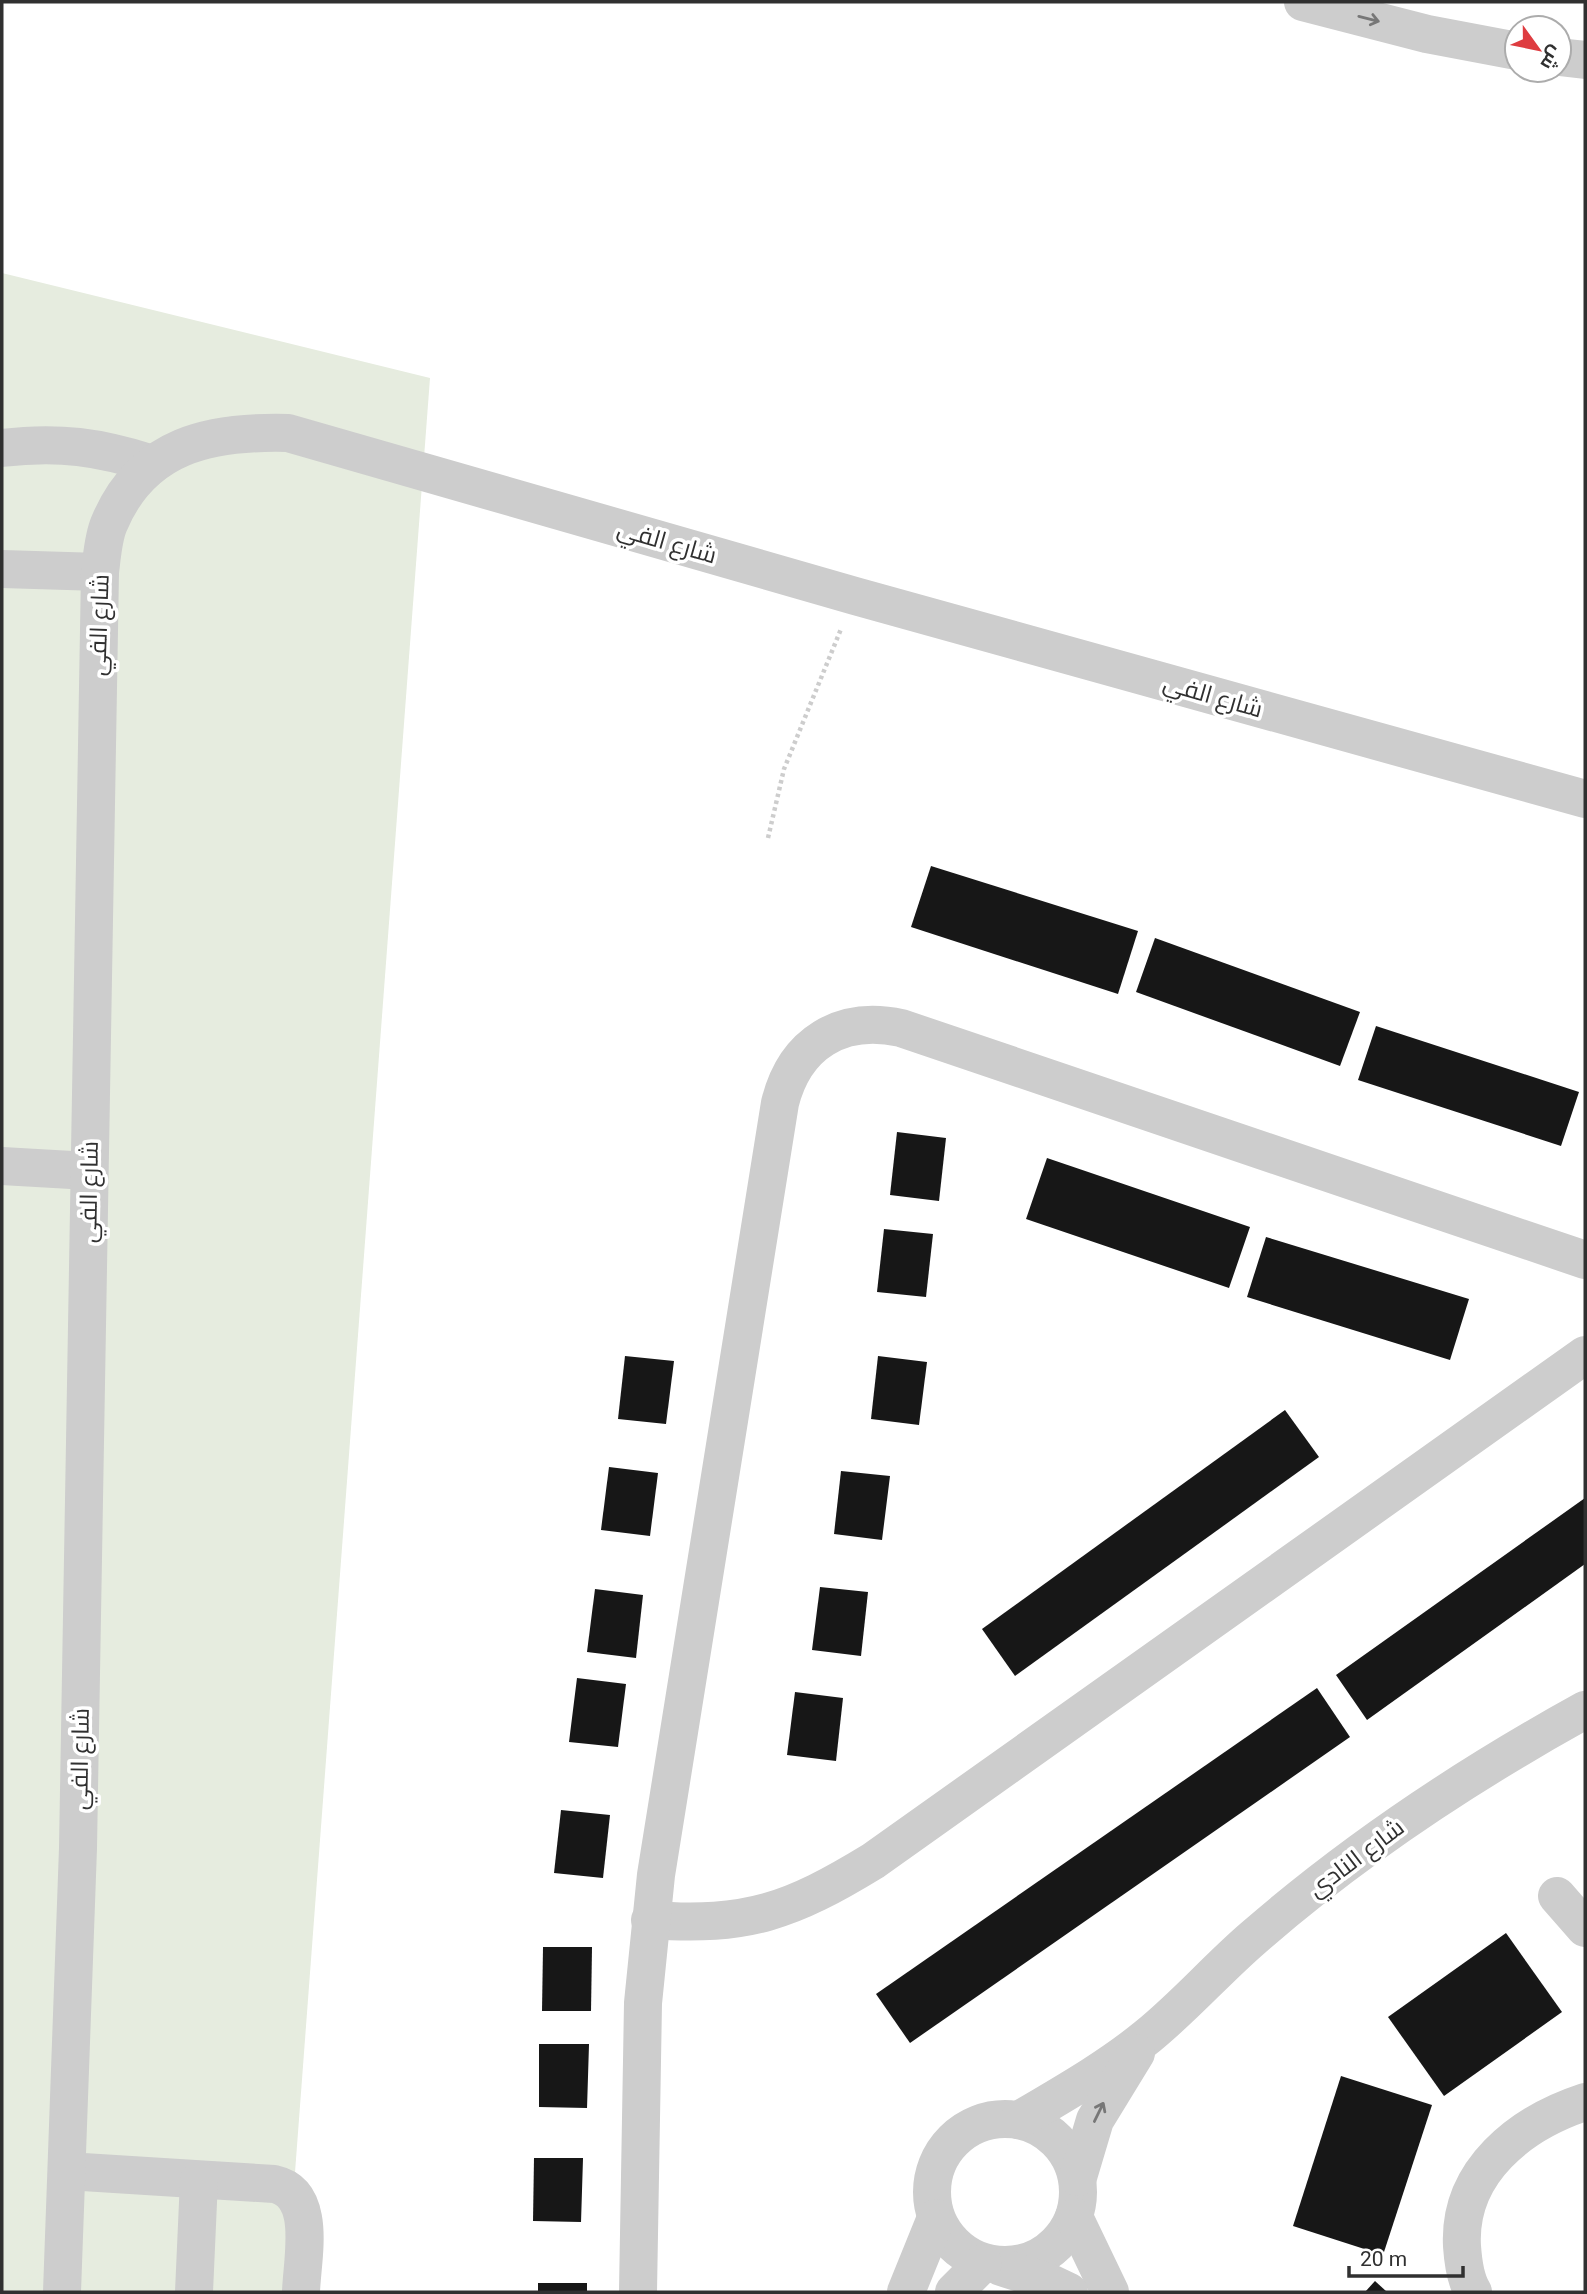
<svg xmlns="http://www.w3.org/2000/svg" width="1587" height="2294" font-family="Roboto,Cairo,sans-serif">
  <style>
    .green { fill: #e6ecdf }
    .building { fill: #171717 }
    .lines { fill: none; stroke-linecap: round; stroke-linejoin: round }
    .path { stroke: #cdcdcd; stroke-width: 4.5; stroke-dasharray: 3.5 3.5; stroke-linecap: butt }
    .minor { stroke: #cdcdcd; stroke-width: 38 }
    .oneway { stroke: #777 }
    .labels { text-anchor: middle; stroke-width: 7; stroke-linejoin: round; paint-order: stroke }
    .street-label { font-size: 24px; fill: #303030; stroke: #fff }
  </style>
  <rect width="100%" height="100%" fill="#fff"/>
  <!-- green -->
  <polygon class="green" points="2,273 430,378 286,2292 2,2292"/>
  <!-- building -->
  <g class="building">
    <polygon points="931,866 1138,931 1118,994 911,927"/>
    <polygon points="1155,938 1360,1012 1340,1066 1136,992"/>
    <polygon points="1376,1026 1579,1092 1561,1146 1358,1080"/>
    <polygon points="897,1132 946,1138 939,1201 890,1195"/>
    <polygon points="1047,1158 1250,1227 1229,1288 1026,1219"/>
    <polygon points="884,1229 933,1234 926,1297 877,1292"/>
    <polygon points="1266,1237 1469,1299 1450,1360 1247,1297"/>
    <polygon points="625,1356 674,1361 666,1424 618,1419"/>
    <polygon points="878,1356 927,1362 919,1425 871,1419"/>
    <polygon points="1285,1410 1319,1457 1015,1676 982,1629"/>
    <polygon points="609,1467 658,1473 650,1536 601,1530"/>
    <polygon points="841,1471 890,1476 882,1540 834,1534"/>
    <polygon points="1585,1498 1585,1564 1367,1720 1336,1675"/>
    <polygon points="820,1587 868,1592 861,1656 812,1650"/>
    <polygon points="595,1589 643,1595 636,1658 587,1652"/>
    <polygon points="577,1678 626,1684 618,1747 569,1742"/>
    <polygon points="1317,1688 1350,1737 910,2043 876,1994"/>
    <polygon points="795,1692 843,1698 836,1761 787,1755"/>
    <polygon points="561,1810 610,1815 603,1878 554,1873"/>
    <polygon points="1506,1933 1562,2012 1444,2096 1388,2017"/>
    <polygon points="543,1947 592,1947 591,2011 542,2011"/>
    <polygon points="539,2044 589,2044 587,2108 539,2107"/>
    <polygon points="1341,2076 1432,2105 1383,2255 1293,2226"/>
    <polygon points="534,2158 583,2158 581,2222 533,2221"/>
    <polygon points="1375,2281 1387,2292 1365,2292"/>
    <rect x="538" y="2283" width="49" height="9"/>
  </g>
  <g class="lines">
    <!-- path -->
    <polyline class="path" points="768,838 784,769 841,629"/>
    <!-- minor -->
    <g class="minor">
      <polyline points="1303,2 1427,34 1517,51"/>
      <polyline points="1559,57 1585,60"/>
      <path d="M2,448C59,441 99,447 153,464"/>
      <polyline points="2,569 100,572"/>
      <polyline points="2,1166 89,1171"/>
      <polyline points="1557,1896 1585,1928"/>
      <path d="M650,1920C748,1927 791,1911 873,1861L1585,1355"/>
      <circle cx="1005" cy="2192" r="73"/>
      <path d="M1019,2120C1063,2094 1109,2068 1148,2036C1185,2006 1217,1969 1253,1938C1355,1849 1467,1775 1585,1710"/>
      <path d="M67,2171L274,2184C318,2194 302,2258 301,2292"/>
      <polyline points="1078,2177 1095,2120 1136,2053"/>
      <polyline points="1074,2217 1110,2292"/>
      <polyline points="1001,2267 1048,2282 1069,2292"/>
      <path d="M62,2292L78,1848L100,572C102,557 103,538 109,524C142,444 211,431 288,433L855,596L1585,799"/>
      <polyline points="194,2292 199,2180"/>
      <path d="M638,2292L643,2003L656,1875L780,1103C795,1043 841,1015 901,1028L1585,1260"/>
      <polyline points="906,2292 936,2218"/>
      <polyline points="954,2292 983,2263"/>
      <path d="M1473,2292C1465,2279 1463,2261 1462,2246C1458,2171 1521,2123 1585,2102"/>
    </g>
  </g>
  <!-- one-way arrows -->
  <defs><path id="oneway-shaft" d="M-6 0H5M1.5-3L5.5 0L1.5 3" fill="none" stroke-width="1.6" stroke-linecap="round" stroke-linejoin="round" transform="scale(1.75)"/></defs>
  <g class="oneway">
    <use href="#oneway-shaft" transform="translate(1369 19) rotate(14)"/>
    <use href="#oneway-shaft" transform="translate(1099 2112) rotate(-64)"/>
  </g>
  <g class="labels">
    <!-- street labels -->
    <g class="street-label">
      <text transform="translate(667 542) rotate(16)" y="8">شارع الفي</text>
      <text transform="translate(99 625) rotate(-88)" y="8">شارع الفي</text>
      <text transform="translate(1213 696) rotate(16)" y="8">شارع الفي</text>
      <text transform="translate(89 1192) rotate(-89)" y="8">شارع الفي</text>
      <text transform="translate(80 1759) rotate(-89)" y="8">شارع الفي</text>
      <text transform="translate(1356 1858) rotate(-37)" y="8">شارع النادي</text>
    </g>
  </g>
  <!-- border -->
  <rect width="1587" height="2294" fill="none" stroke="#303030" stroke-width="7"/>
  <!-- north arrow -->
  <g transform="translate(1538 49) rotate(123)"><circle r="33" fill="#ffffff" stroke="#acacac" stroke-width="2"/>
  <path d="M0-5L12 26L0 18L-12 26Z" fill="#de3c40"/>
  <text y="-10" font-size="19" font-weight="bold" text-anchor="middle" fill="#303030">ش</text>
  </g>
  <!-- scale -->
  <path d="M1349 2266v10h114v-10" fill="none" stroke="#303030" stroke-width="3.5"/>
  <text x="1360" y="2266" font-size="21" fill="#303030" stroke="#ffffff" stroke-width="5" paint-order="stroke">20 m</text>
</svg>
